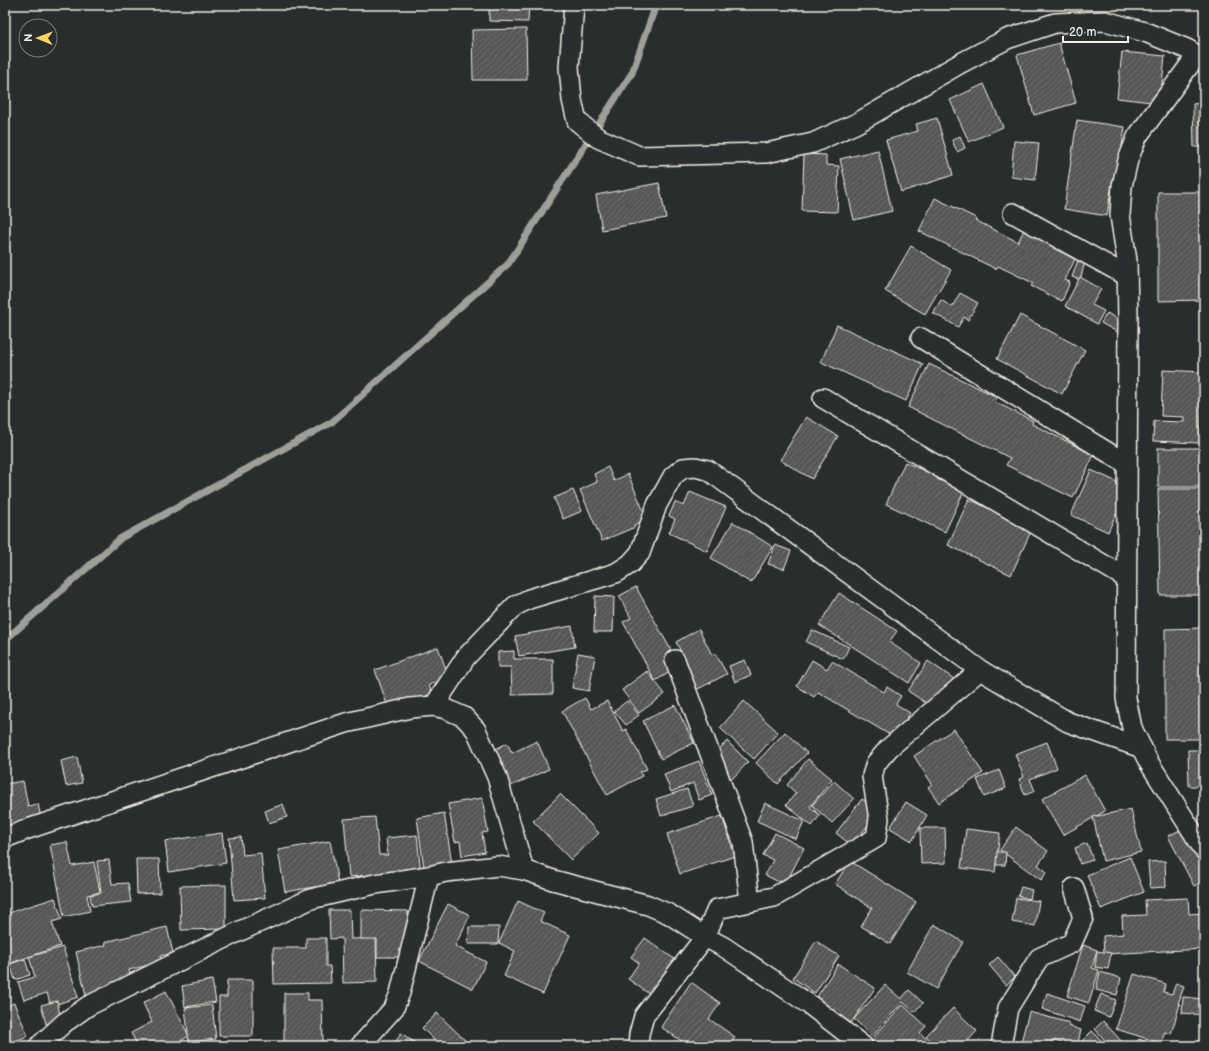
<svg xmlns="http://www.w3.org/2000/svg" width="1209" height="1051" font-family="'Balsamiq Sans',sans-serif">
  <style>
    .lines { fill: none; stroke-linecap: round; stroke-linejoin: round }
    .stream { stroke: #9f9f9a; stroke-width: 7 }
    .building { fill: url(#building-hatch); stroke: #f4f1e8 }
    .street-casing { stroke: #f4f1e8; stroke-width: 22 }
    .street { stroke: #2a2d2e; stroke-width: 19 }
  </style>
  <defs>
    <pattern id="building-hatch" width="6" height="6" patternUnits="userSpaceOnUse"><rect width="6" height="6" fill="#555756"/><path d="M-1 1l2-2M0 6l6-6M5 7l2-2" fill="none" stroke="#6e706e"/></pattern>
  </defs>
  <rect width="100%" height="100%" fill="#2a2d2e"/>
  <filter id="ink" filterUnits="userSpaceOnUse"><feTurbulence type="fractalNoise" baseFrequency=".025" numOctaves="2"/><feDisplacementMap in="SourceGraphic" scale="8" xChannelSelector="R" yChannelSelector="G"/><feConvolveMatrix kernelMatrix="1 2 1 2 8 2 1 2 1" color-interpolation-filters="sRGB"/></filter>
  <g filter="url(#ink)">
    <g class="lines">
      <!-- stream -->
      <polyline class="stream" points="5,640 121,538 332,422 508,264 632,73 656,5"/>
    </g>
    <!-- building -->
    <g class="building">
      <polygon points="489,5 529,5 528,22 489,21"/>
      <polygon points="526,29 527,80 473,80 472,30"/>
      <polygon points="1059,43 1076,103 1034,115 1017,55"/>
      <polygon points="1122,52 1165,56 1160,103 1117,98"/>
      <polygon points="984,84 1003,127 969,142 950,100"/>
      <polygon points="1204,103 1204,147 1194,147 1193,104"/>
      <polygon points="937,118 953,175 901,192 886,140 918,131 916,124"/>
      <polygon points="1077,120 1125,127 1117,177 1113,177 1107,216 1064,209"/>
      <polygon points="960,136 965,148 957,152 952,140"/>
      <polygon points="1014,141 1039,143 1035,180 1011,177"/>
      <polygon points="878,150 892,211 854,220 840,159"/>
      <polygon points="804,154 826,155 826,165 839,166 837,212 802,211"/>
      <polygon points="659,183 666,218 602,230 596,195"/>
      <polygon points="1158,192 1204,192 1204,300 1158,301"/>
      <polygon points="935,198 976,218 975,220 1018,242 1024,230 1055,246 1053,248 1075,259 1065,280 1070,282 1062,301 1031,286 1033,283 998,266 996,269 919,231"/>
      <polygon points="911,246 951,270 925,314 885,291"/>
      <polygon points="1078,260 1085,262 1080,280 1072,277"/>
      <polygon points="1080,277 1101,289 1092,305 1104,311 1097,324 1065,306"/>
      <polygon points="960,293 978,303 968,320 964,317 958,327 933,313 941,300 952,307"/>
      <polygon points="1107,313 1125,323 1119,333 1101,323"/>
      <polygon points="1020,315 1085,350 1062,394 997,359"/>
      <polygon points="837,325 923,364 906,401 821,362"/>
      <polygon points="929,364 997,397 995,402 1033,421 1032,424 1094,455 1073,498 1006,465 1010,458 908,407"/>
      <polygon points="1163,370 1203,372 1200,443 1153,441 1154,421 1184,422 1184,417 1161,416"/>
      <polygon points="806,417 838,436 812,479 780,460"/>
      <rect x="1158" y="448" width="46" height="39"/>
      <polygon points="905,462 938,477 937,479 964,491 945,532 886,504"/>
      <polygon points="608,467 614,481 628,474 647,519 634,525 635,527 602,541 580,490 597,482 594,474"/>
      <polygon points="1091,470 1128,487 1108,532 1071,515"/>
      <polygon points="1158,489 1204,489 1204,595 1160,595"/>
      <polygon points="573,490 582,511 563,519 554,498"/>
      <polygon points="690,492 726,507 707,551 669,533 675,519 669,516 675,502 684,506"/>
      <polygon points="969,499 1032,529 1011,575 948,545"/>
      <polygon points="733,522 773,547 751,583 711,558"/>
      <polygon points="775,545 791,551 784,569 768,564"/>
      <polygon points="636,587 677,661 672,671 655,681 623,622 631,618 619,596"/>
      <polygon points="839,593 897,631 889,642 921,663 909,683 819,625"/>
      <polygon points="595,596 614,597 613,632 594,632"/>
      <polygon points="572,626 575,647 519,656 515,636"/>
      <polygon points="1204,628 1204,739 1165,739 1165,629"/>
      <polygon points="699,629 712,655 715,653 727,674 694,691 681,665 687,663 676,642"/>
      <polygon points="812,630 849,647 843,659 806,642"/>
      <polygon points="438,647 449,678 429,685 432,694 389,710 375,670"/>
      <polygon points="514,651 514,659 553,659 553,694 512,695 511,667 498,667 498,652"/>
      <polygon points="578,653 595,656 589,691 572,688"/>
      <polygon points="745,660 751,675 735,682 729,666"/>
      <polygon points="812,660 827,669 832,661 884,692 887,687 901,696 896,704 910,713 895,738 818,692 814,697 797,686"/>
      <polygon points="928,661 954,679 935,709 908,691"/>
      <polygon points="647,671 665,694 639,713 622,690"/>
      <polygon points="585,698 591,709 607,701 623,731 626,729 647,769 640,772 642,776 607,795 562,711"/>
      <polygon points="627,701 639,715 626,725 614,711"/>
      <polygon points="744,701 778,732 754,759 720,728"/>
      <polygon points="675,705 694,743 661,759 643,721"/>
      <polygon points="954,729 983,773 939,803 928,787 932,784 914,756"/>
      <polygon points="785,732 807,753 778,784 756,763"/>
      <polygon points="537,741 549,769 511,786 494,750 507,743 512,753"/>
      <polygon points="727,741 748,762 732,779 710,758"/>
      <polygon points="1047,742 1057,768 1030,779 1035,791 1025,795 1019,779 1024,777 1015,754"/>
      <polygon points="1188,750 1204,750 1204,786 1189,786"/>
      <polygon points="77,757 82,783 66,786 61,761"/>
      <polygon points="808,759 832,779 810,807 820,815 812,826 786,805 796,793 787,785"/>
      <polygon points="699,761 712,795 699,800 693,783 671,792 664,774"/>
      <polygon points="999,770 1006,788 984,797 977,779"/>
      <polygon points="1085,775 1105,811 1063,835 1042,799"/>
      <polygon points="23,781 28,806 38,804 42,823 5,829 5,784"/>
      <polygon points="834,781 854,799 832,823 812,805"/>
      <polygon points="687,789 693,806 661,816 656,799"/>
      <polygon points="560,794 599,833 571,860 533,821"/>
      <polygon points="482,798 488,832 482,833 485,852 462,856 460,841 455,842 448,804"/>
      <polygon points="862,799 879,811 852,846 836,833"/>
      <polygon points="906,802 927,815 912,841 890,828"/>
      <polygon points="765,803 804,821 796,839 757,821"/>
      <polygon points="283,804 287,817 269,823 265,811"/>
      <polygon points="1131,809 1141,852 1103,861 1093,817"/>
      <polygon points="444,813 452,864 424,868 417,818"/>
      <polygon points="722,816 735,856 680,874 667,834"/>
      <polygon points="375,817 379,855 388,855 386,838 417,835 421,874 382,874 349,877 344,819"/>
      <polygon points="1190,825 1204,852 1204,881 1194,886 1168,836"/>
      <polygon points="1016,827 1048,851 1038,865 1047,872 1041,880 1000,850"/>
      <polygon points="920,828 945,828 946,863 921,864"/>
      <polygon points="966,829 1000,833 995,872 961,868"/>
      <polygon points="222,833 226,863 169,872 165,841"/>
      <polygon points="775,833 804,848 785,885 765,875 773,860 763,855"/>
      <polygon points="241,837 243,855 261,853 265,898 234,900 229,838"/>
      <polygon points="330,841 338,883 285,892 278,850"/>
      <polygon points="67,842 72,866 94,862 100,892 87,895 90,911 64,917 50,845"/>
      <polygon points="1087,843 1093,860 1080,864 1075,848"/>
      <polygon points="997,852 1006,852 1005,865 996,865"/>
      <polygon points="1130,857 1144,892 1101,909 1087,875"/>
      <polygon points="136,859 159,859 160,893 137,894"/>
      <polygon points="109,860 112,884 128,883 131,902 92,906 90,895 101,893 97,861"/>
      <polygon points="850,861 916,902 890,944 861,926 872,908 835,884"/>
      <polygon points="1165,861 1166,887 1150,888 1148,862"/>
      <polygon points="226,885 226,929 181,930 180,886"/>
      <polygon points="1021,887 1032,890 1030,899 1018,896"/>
      <polygon points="55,898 62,919 52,922 60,946 5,965 5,914"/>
      <polygon points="1016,898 1039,901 1035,926 1012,922"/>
      <polygon points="1188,898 1189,914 1204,913 1204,949 1104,954 1103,936 1123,934 1122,916 1146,915 1145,900"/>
      <polygon points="518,901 544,913 540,921 570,935 543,994 504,976 515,951 499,943"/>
      <polygon points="448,904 470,915 455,946 486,962 473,989 419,961"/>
      <polygon points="329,910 350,910 351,939 376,938 377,982 343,983 342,938 330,939"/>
      <polygon points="361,910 408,911 408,957 377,957 377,939 361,939"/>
      <polygon points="934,924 963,942 936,989 907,972"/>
      <polygon points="167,927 173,953 160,956 162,962 129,970 131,978 87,1000 76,952 106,945 105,942"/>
      <polygon points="469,927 499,927 498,944 468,944"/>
      <polygon points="306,938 326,938 326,966 330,966 331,983 274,984 273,948 306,948"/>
      <polygon points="645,938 680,963 655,998 628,979 639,963 631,957"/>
      <polygon points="816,941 839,956 815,993 793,978"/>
      <polygon points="1083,945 1097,950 1092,968 1099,970 1089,1003 1067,996"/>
      <polygon points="63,947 78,997 51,1006 47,993 24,1000 18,982 35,977 29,957"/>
      <polygon points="1097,951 1111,953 1108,969 1095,967"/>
      <polygon points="998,957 1015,977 1006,985 989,965"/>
      <polygon points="25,959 30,975 15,980 10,964"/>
      <polygon points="838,964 875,988 851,1023 815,1000"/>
      <polygon points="1100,972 1121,978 1117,995 1096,990"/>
      <polygon points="1134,974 1166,984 1163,992 1172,994 1176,983 1184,986 1178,1004 1180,1004 1171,1034 1165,1032 1161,1043 1116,1029"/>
      <polygon points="212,980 216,1002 185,1007 182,986"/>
      <polygon points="227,980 253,980 253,1036 219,1036 219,997 227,997"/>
      <polygon points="691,982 720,1003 709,1019 735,1037 729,1046 689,1046 661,1027"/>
      <polygon points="885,985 901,999 909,990 923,1003 914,1012 903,1002 872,1036 854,1019"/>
      <polygon points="166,991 189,1036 173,1045 174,1046 138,1046 131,1033 152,1022 143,1003"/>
      <polygon points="284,993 308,993 308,1000 322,1000 323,1044 284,1044"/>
      <polygon points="1047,993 1085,1006 1080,1022 1042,1009"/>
      <polygon points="1101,994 1116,1000 1109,1017 1094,1011"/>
      <polygon points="1183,997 1204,999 1204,1015 1182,1013"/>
      <polygon points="57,1001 61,1020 46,1024 41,1005"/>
      <polygon points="14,1003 28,1036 5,1045 5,1007"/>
      <polygon points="212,1005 216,1039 189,1042 185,1008"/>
      <polygon points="903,1005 926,1026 920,1033 934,1046 882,1046 873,1038"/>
      <polygon points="953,1008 977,1031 963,1046 937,1046 926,1036"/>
      <polygon points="1029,1012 1070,1023 1069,1026 1081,1030 1077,1046 1072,1046 1051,1040 1050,1046 1035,1046 1021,1042"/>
      <polygon points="437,1013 471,1046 440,1046 422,1028"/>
      <polygon points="1103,1021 1122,1042 1117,1046 1110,1046 1095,1029"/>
      <polygon points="1092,1031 1107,1046 1077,1046"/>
      <polygon points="401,1033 414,1042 411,1046 399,1046 395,1043"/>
      <polygon points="1200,1038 1204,1040 1204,1046 1197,1046"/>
      <polygon points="98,1039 102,1046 86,1046"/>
      <polygon points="1139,1039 1157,1046 1136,1046"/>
      <polygon points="799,1040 808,1046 794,1046"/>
    </g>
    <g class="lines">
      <defs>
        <g id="street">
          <polyline points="574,5 569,67 572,100 577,121 598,138 639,156 766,153 813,143 857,123 961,63 1007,39 1055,23 1105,21 1145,32 1187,49 1204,60"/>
          <polyline points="1197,55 1137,137 1128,160 1122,186 1120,215 1127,261 1128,321 1126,698 1132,728 1148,761 1204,850"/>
          <polyline points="1013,213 1127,276"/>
          <polyline points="921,338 1127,464"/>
          <polyline points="823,398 1126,578"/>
          <polyline points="675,660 743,842 750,902"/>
          <polyline points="434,706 466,657 515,606 529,599 616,573 630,564 640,553 657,505 673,476 683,468 695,467 708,470 980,670 1068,722 1142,748"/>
          <polyline points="5,838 28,829 346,723 410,708 434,706 446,709 464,717 476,730 497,777 524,870"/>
          <polyline points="39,1046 64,1023 88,1006 238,932 311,899 375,884 429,876 446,872 498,866 524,870 553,880 648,905 669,914 705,937 724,947 810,1005 863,1046"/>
          <polyline points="360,1046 394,1008 400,993 429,876"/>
          <polyline points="638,1046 639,1034 644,1016 705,937 717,909 774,897 876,838 879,819 872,776 876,763 889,748 980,670"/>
          <polyline points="1001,1046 1008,1008 1039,958 1072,943 1083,918 1074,888"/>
        </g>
      </defs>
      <!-- street casing -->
      <use href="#street" class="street-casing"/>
      <!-- street -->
      <use href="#street" class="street"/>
    </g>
  </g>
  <!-- margin -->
  <rect width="1209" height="1051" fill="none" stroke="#2a2d2e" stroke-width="20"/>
  <rect x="10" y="10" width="1189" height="1031" fill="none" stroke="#f4f1e8" stroke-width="1.5" filter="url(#ink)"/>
  <!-- north arrow -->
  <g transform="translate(38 38) rotate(271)"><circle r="19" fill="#2a2d2e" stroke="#7b7b78"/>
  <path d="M0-3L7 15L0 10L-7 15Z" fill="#ffd166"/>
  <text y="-6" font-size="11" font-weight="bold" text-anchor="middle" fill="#f4f1e8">N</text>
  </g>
  <!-- scale -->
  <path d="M1063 36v6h65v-6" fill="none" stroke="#f4f1e8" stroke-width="2"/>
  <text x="1069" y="36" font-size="12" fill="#f4f1e8" stroke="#2a2d2e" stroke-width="3" paint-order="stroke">20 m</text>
</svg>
